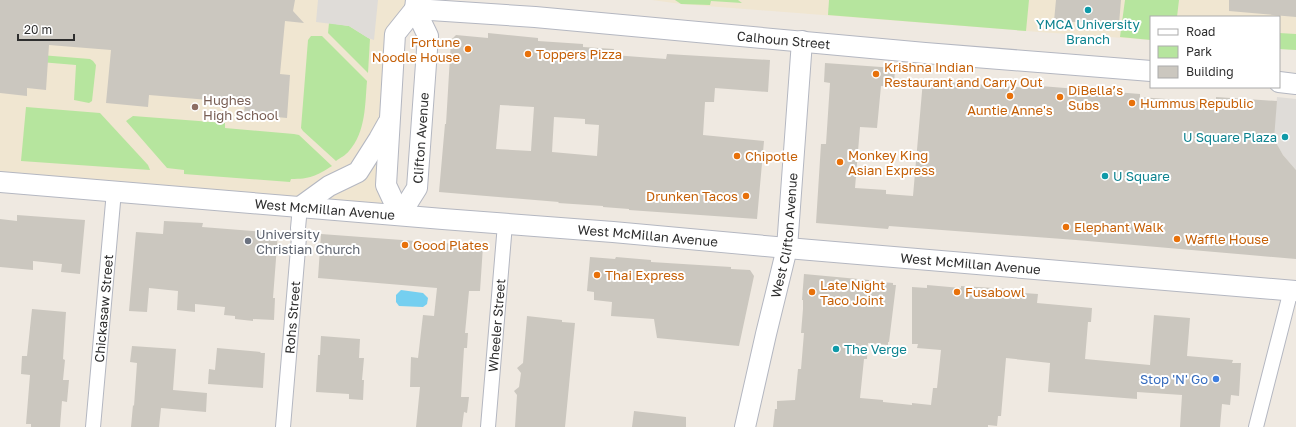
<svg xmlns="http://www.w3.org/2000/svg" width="1296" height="427" viewBox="0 0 1296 427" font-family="'Golos Text',sans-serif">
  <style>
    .education { fill: #f0e6d1 }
    .green { fill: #b6e59e }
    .plaza { fill: #dfdcd8 }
    .water { fill: #75cff0 }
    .building { fill: #cbc7bf; fill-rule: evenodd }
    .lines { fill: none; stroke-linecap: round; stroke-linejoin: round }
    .minor-casing { stroke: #b4b7c1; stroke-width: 16 }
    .secondary-casing { stroke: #b4b7c1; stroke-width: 22 }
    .minor { stroke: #fff; stroke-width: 14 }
    .secondary { stroke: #fff; stroke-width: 20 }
    .culture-dot { fill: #0f9aa8; stroke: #fff; stroke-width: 1.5 }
    .food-dot { fill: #e8710a; stroke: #fff; stroke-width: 1.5 }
    .education-dot { fill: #8d6e63; stroke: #fff; stroke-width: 1.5 }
    .worship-dot { fill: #6b7280; stroke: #fff; stroke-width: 1.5 }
    .shop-dot { fill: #3f7fe0; stroke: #fff; stroke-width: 1.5 }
    .labels { text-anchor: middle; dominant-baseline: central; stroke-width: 4; stroke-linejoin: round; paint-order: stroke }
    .culture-label { font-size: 13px; fill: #0d838f; stroke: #fff; text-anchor: start }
    .street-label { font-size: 13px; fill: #2e2e2e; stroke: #fff }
    .food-label { font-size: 13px; fill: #c56008; stroke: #fff; text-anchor: start }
    .education-label { font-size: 13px; fill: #785e54; stroke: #fff; text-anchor: start }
    .worship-label { font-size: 13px; fill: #5b616d; stroke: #fff; text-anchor: start }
    .shop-label { font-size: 13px; fill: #366cbe; stroke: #fff; text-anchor: end }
  </style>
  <rect width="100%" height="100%" fill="#efe9e1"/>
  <g class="education">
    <path d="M0,0H416L395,34L386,185L400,215L0,182Z"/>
    <path d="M652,0H1296V50L1279,49V17H1151V40L1026,31L681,4Z"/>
  </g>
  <g class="green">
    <path d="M675,0H738L742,3L711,1L710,5L681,4Z"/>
    <path d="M829,0H1029L1026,31L828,15Z"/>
    <path d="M1125,0H1179L1177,17H1151V40L1120,37Z"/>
    <path d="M329,23L349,26L370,39L368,73L328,33Z"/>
    <path d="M1279,33L1296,34V50L1279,49Z"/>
    <path d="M311,36H322L367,81C365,104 366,132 349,151C346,155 340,158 336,161L303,131L301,128L308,40Z"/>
    <path d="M28,54L90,59L93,61L96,65L92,101L89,103L74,100L76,65L28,61Z"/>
    <path d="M26,107L100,113L148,165L150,170L21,161Z"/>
    <path d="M133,116L225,123V128L294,134L299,135L332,166C316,176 310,179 291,179L290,182L184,174V170L167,168L126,121Z"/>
  </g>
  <g class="plaza">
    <path d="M318,0H378L374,40L368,38L349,26L316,22Z"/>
    <path d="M1277,97L1296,99V170L1283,155L1276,143L1271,131L1275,120Z"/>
  </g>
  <path class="water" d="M401,290L423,293L428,298L427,304L423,307L399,306L396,302V295Z"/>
  <g class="building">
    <path d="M0,0H295L293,11L304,23L285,21L280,74L290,75L287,118L244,114L245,103L149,95L148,107L106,103L111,50L49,45L46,90L27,88V96L0,93Z"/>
    <path d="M1056,0H1121L1119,24L1054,21Z"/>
    <path d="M1229,0H1296V17L1229,11Z"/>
    <path d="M488,33L538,38V41L583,44V47L614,49L613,55L666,59L667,54L770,60L768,92L715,88L714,102H705L703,135L764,141L757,219L629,210V209L603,207V206L558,203L559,202L439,192L445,124H446L451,40L456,35L488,38ZM500,105L534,107L531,151L496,149ZM554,117L585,119V124L599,125L597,156L552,152Z"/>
    <path d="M825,63L895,68L894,87L881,86L877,128L860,127L855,188L886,190V194L913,196L923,80L1028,88V85L1140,94V97L1206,102V99L1216,100V97L1277,101L1274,139L1283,155L1296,170V259L1076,240L889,226L888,229L816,223L821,144H826L830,83L824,82Z"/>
    <path d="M17,215L85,220L80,274L61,272L62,264L33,261V270L0,267V219L17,221Z"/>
    <path d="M164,221L203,223L202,227L278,233L273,298H275L274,320L253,319V321L235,319V316L224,315L225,307L195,304V312L177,310L178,291L149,288L147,312L129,311L136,232L163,234Z"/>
    <path d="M321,234L483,246L480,291H469L465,333H468L467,348H464L461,397H469L467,413L464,412L462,427H416L420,387H410L411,357L418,358L423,315L434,316L437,288L318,278Z"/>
    <path d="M590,257L615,259L616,257L651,260V262L731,267V269L750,270L754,276L739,346L657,338L654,319L611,316L612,302L594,300V292L587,291Z"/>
    <path d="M804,274L869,280V281L893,283V285H896L889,342H888V345L868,343L867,359H864L860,398L883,400V402L912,405V403L931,405L933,388H937L941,350L917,348L918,344H912V287L927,288V285L961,288V286L1010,289V292L1038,294L1037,303L1092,308L1091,322H1088L1085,359L1150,365L1154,315L1190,318L1187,356L1233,360L1232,363H1241L1239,396L1231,395L1230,405L1222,404L1220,427H1180L1182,395L1137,392V399L1048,392L1050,363L1006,358L1001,416H998L997,426L988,425V427H773L775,409H777V401L795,400L798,369H801L804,333H801L803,309V300H802Z"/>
    <path d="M32,309L66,312L63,359L65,360L63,380H69L67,402L62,401L60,427H31V424H26L30,375L21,374L22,356H27Z"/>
    <path d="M527,316L562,320V322L575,323L565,427H515L517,395L514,391L519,387L521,373L517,368L523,363Z"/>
    <path d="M321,336L360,339L359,358H364L362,380H364L363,400L349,399V394L316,392L318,355H320Z"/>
    <path d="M132,346L176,349L173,390L207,393L206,412L161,408L159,427H131L133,405L134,406L137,363L130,362Z"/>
    <path d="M217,348L261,352L260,353H265L263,388L208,384L209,369L215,370Z"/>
    <path d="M634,411L686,417V427H632Z"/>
  </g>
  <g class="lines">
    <g class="minor-casing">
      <g id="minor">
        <path id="s1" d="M93,427L114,191"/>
        <path id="s2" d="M283,427L299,237L298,228L300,207"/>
        <path id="s3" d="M488,427L505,224"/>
        <path d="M1256,427L1291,290"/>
      </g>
    </g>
    <g class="secondary-casing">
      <g id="secondary">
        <path id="s4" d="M415,9L535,17L925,53L1151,71"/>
        <path d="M1279,82L1296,84"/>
        <path id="s5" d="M0,182L443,219L613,232L787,248L1296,291"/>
        <path d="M300,207L329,186L358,172L379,139L388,123"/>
        <path id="s6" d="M400,215L417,188L428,36L415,9L416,0"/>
        <path d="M400,215L386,185L395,34L415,9"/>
        <path id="s7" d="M745,427L766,334L787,248L802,41"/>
      </g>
    </g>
    <use href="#minor" class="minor"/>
    <use href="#secondary" class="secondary"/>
  </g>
  <g class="culture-dot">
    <circle cx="1088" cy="10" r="4"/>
    <circle cx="1285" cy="137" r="4"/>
    <circle cx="1105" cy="176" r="4"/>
    <circle cx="836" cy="349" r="4"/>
  </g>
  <g class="food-dot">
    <circle cx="468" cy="49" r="4"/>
    <circle cx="528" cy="54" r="4"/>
    <circle cx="876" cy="74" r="4"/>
    <circle cx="1010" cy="96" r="4"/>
    <circle cx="1060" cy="97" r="4"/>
    <circle cx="1132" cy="103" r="4"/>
    <circle cx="737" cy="156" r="4"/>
    <circle cx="840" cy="162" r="4"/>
    <circle cx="746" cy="196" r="4"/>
    <circle cx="1066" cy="227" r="4"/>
    <circle cx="1177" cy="239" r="4"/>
    <circle cx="405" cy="245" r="4"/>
    <circle cx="597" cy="275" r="4"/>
    <circle cx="812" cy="292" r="4"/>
    <circle cx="957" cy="292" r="4"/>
  </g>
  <circle class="education-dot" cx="195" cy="107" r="4"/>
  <circle class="worship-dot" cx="248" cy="241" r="4"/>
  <circle class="shop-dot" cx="1216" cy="379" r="4"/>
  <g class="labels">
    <g class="culture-label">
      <text x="1088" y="24" text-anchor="middle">YMCA University<tspan x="1088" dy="15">Branch</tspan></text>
      <text x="1277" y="137" text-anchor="end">U Square Plaza</text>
      <text x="1113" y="176">U Square</text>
      <text x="844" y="349">The Verge</text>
    </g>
    <g class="street-label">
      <text stroke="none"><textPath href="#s4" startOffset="370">Calhoun Street</textPath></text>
      <text stroke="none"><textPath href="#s6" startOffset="82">Clifton Avenue</textPath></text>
      <text stroke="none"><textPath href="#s5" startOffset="326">West McMillan Avenue</textPath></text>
      <text stroke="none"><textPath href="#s5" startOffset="650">West McMillan Avenue</textPath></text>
      <text stroke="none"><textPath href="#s7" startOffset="196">West Clifton Avenue</textPath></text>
      <text stroke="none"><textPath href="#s5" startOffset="974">West McMillan Avenue</textPath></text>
      <text stroke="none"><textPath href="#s1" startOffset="119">Chickasaw Street</textPath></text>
      <text stroke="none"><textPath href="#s2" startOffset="110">Rohs Street</textPath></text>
      <text stroke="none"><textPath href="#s3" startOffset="102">Wheeler Street</textPath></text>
    </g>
    <g class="food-label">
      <text x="460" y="42" text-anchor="end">Fortune<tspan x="460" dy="15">Noodle House</tspan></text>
      <text x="536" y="54">Toppers Pizza</text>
      <text x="884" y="67">Krishna Indian<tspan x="884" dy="15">Restaurant and Carry Out</tspan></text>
      <text x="1068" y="90">DiBella’s<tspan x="1068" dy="15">Subs</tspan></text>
      <text x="1140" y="103">Hummus Republic</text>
      <text x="1010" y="110" text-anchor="middle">Auntie Anne's</text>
      <text x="848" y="155">Monkey King<tspan x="848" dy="15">Asian Express</tspan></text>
      <text x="745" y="156">Chipotle</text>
      <text x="738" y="196" text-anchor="end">Drunken Tacos</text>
      <text x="1074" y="227">Elephant Walk</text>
      <text x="1185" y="239">Waffle House</text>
      <text x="413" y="245">Good Plates</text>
      <text x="605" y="275">Thai Express</text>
      <text x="820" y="285">Late Night<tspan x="820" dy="15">Taco Joint</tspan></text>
      <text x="965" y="292">Fusabowl</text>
    </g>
    <g class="education-label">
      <text x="203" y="100">Hughes<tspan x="203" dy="15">High School</tspan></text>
    </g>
    <g class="worship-label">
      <text x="256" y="234">University<tspan x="256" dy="15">Christian Church</tspan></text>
    </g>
    <g class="shop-label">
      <text x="1208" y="379">Stop 'N' Go</text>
    </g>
  </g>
  <rect x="1150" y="16" width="130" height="72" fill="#ffffff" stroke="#ababab"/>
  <rect x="1158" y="29" width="20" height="6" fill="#ffffff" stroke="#ababab"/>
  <text x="1186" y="36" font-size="12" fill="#2e2e2e">Road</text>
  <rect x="1158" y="46" width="20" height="12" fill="#b6e59e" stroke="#ababab"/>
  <text x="1186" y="56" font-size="12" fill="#2e2e2e">Park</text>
  <rect x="1158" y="66" width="20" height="12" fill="#cbc7bf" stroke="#ababab"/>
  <text x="1186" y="76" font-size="12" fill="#2e2e2e">Building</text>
  <path d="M18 34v6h56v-6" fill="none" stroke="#2e2e2e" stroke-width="2"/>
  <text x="24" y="34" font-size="12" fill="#2e2e2e" stroke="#ffffff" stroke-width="3" paint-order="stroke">20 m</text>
</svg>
